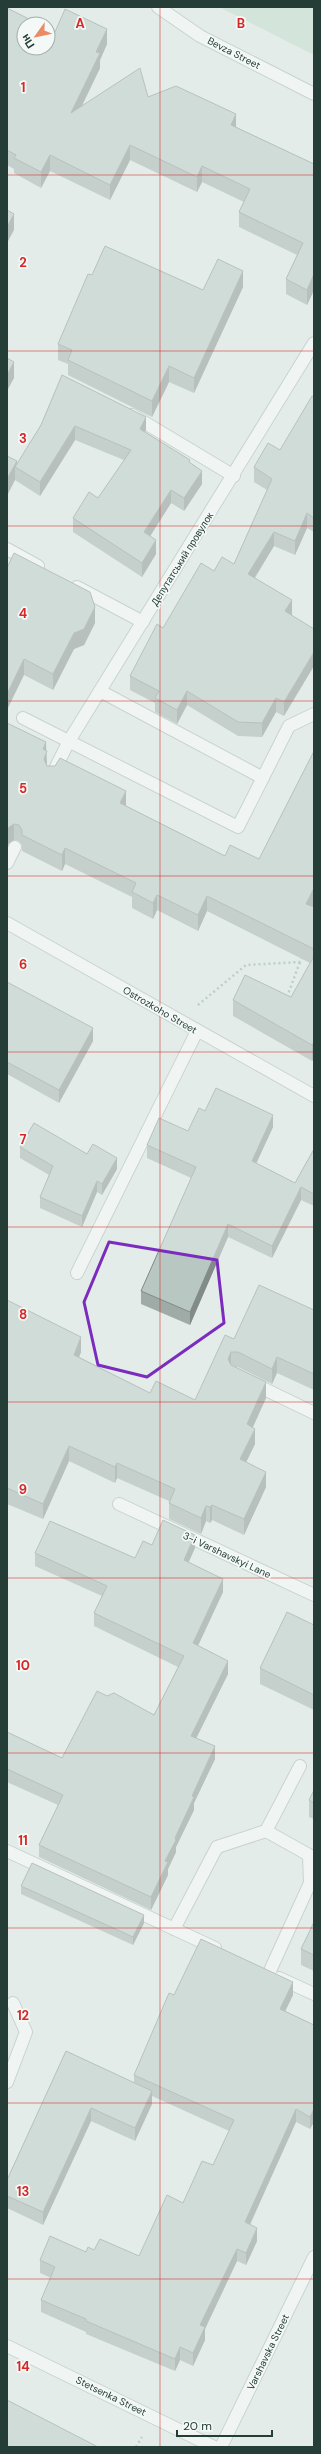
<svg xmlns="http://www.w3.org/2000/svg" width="321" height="2454" viewBox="0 0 321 2454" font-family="'DM Sans',sans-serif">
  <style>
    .green { fill: #bedcc7 }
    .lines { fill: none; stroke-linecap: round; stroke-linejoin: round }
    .service-casing { stroke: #a6b4b0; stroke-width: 14 }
    .minor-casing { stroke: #a6b4b0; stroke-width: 14 }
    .path { stroke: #86aea3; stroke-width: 2.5; stroke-dasharray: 2 3; stroke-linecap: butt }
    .service { stroke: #fff; stroke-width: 12 }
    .minor { stroke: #fff; stroke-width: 12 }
    .wall { fill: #9faba7 }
    .shaded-wall { fill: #828b88 }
    .building { fill: #b9c7c2; stroke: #828b88 }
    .marked { fill: none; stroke: #7b2cbf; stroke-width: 3; stroke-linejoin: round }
    .grid { fill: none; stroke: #d62828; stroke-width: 1; stroke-opacity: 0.55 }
    .labels { text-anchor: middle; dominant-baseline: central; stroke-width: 3.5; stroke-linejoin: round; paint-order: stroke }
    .street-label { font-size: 10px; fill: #243d37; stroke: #f4f9f7 }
    .grid-label { font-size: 13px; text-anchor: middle; font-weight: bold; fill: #d62828; stroke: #f4f9f7; stroke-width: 3.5; stroke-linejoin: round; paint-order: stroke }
  </style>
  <rect width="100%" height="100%" fill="#e3ece9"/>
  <path class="green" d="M219,7H314V55Z"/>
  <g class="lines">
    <g class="service-casing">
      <g id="service">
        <path d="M132,415L234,476"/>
        <path d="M7,549L38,566"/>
        <path d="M77,587L143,622"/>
        <path d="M100,691L263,778"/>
        <path d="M23,718L238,827L289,726L314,714"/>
        <path d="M77,1273L197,1031"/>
        <path d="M252,1383L314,1413"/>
        <path d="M7,1851L215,1948"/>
        <path d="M174,1929L217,1847L266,1831"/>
        <path d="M269,1973L310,1883L309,1855L266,1831L300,1766"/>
        <path d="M279,1978L314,1994"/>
        <path d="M7,2082L26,2032L13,2003"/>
      </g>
    </g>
    <g class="minor-casing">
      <g id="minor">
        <path d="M158,7L200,36L314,94"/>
        <path d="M53,773L69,741L314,343"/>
        <path d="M7,863L15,847"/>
        <path d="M7,923L314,1096"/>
        <path d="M119,1504L314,1595"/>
        <path d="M7,2346L214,2447"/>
        <path d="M221,2447L314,2257"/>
      </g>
    </g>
    <g class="path">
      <path d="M287,997L300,962"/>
      <path d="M198,1005L246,965L300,962L303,956"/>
      <path d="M136,2447L142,2437"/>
    </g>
    <use href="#service" class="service"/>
    <use href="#minor" class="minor"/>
  </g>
  <g class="wall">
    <path d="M7,8L55,32L107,44L100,60V68L82,106L148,97L236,127L314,164V290L307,305L286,294V279L297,255L239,227V212L244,202L202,182L197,192L130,160L110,200L50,171L41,188L14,173V169L7,165Z"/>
    <path d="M92,275L203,290L243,287L194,393L169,382L152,417L68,375V364L58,360V344Z"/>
    <path d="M62,375L146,430L145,432L190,463L202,484L184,511L171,503L150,536L156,554L142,577L73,532V518L98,498L124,460L75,440L40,496L15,480L7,456L17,464L41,425Z"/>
    <path d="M314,397V532L307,528L295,555L274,546L255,578L292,614L284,716L276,712L262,737L238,736L187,705L177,724L155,712V703L130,690V676L163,628L214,571L234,564L267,490L254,482V467L280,450Z"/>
    <path d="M7,568L95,623L84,645L74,649L53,690L24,675Z"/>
    <path d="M7,723L46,751L47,766L225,856L259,859L314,751V904L313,907H314V1058L312,1061L233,1016V1000L291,997L310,963L207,911L198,931L157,910L153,919L132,908V897L65,864L62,871L22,851V845L19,841L14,840L8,844L7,843Z"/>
    <path d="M7,982L93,1041L59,1103L7,1074Z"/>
    <path d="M205,1111L273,1127L256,1163L295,1183L314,1149V1206L301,1200L272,1258L228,1237L190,1325L141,1304V1291L191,1178L147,1158V1145L188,1131Z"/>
    <path d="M20,1147L87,1154L117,1169L102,1195L97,1192L82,1227L40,1208V1197L49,1175L20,1158Z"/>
    <path d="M7,1300L81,1352L79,1357L150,1393L195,1400L234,1339L314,1310V1390L277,1373L272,1384L238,1367H236L266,1398L253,1427L255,1444L246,1462L266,1487L244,1535L212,1520L210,1523L206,1521L201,1534L169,1519V1501L117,1478L115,1483L69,1461L43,1519L7,1504Z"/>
    <path d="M152,1545L195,1548L188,1562L223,1592L198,1646L228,1674L196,1738L215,1759L194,1803V1810L176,1847V1852L168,1869V1875L151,1910L39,1857V1845L58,1805L7,1782V1732L62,1758L107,1696L154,1715L178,1667L94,1626V1613L102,1596L35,1566V1553L135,1558Z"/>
    <path d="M314,1625V1710L260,1684V1668Z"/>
    <path d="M314,1790V1819L309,1817V1800Z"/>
    <path d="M21,1886L144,1923L133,1945L21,1894Z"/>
    <path d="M314,1922V1971L301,1965V1949Z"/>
    <path d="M174,1995H293L285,2011L314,2025V2122L310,2129L296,2122L250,2225L257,2241L246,2265L237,2261L205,2329V2340L193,2366L180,2360L175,2371L86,2334V2332L41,2312V2300L51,2278L40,2273V2260L94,2250L139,2256L213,2165L229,2131L152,2096V2104L135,2141L91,2121L43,2225L7,2208V2180L66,2051L134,2083V2075Z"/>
  </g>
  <g class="shaded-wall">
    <path d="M107,29V44L100,60V68L71,128V113L96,52Z"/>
    <path d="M236,114V129L231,125Z"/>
    <path d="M130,145V160L110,200V185Z"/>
    <path d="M50,155V171L41,188V172Z"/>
    <path d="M202,166V182L197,192V177Z"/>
    <path d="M14,214V230L7,243V227Z"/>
    <path d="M243,271V287L194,393V378Z"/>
    <path d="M314,274V290L307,305V290Z"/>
    <path d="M14,362V378L7,391V375Z"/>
    <path d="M169,366V382L152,417V401Z"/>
    <path d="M146,417V430L140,442V429Z"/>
    <path d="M75,426V440L40,496V482Z"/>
    <path d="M17,461V468L15,467V480L7,496V479Z"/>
    <path d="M202,471V484L184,511V498Z"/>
    <path d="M171,490V503L144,546V532Z"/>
    <path d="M307,513V528L295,555V541Z"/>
    <path d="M274,532V546L248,588V574Z"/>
    <path d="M156,540V554L142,577V563Z"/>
    <path d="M292,600V614L285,625V611Z"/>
    <path d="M95,607V623L84,645L74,649L53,690V674L74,633Z"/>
    <path d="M314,652V666L284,716V702Z"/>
    <path d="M24,659V675L7,710V694Z"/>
    <path d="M187,691V705L177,724V710Z"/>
    <path d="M276,698V712L262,737V723Z"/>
    <path d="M46,742L47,767L44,775L43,749Z"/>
    <path d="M126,791V807L120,803Z"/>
    <path d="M14,824V840L8,844V828Z"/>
    <path d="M65,848V864L62,871V855Z"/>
    <path d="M314,888V904L306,920V904Z"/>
    <path d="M157,895V910L153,919V903Z"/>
    <path d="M207,896V911L198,931V915Z"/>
    <path d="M93,1028V1041L59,1103V1090Z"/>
    <path d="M314,1042V1058L312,1061V1045Z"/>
    <path d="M273,1115V1127L252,1173V1161Z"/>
    <path d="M117,1158V1169L102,1195V1184Z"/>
    <path d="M97,1181V1192L82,1227V1216Z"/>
    <path d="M301,1187V1200L272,1258V1246Z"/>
    <path d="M228,1224V1237L190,1325V1312Z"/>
    <path d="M81,1337V1352L74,1370V1355Z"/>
    <path d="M231,1352V1368L228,1359Z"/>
    <path d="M277,1357V1373L272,1384V1369Z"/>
    <path d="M266,1382V1398L247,1440V1424Z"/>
    <path d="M255,1429V1444L240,1475V1459Z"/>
    <path d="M69,1446V1461L43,1519V1504Z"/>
    <path d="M117,1463V1478L115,1483V1467Z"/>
    <path d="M266,1472V1487L244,1535V1519Z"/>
    <path d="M212,1505V1520L210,1523V1507Z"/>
    <path d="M206,1506V1521L201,1534V1518Z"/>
    <path d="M195,1535V1548L184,1573V1560Z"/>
    <path d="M223,1579V1592L193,1656V1643Z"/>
    <path d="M228,1661V1674L191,1749V1736Z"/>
    <path d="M215,1746V1759L194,1803V1810L176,1847V1852L168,1869V1875L151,1910V1897L192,1796Z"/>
    <path d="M144,1915V1923L133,1945V1937Z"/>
    <path d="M293,1982V1995L280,2022V2009Z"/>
    <path d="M152,2091V2104L135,2141V2128Z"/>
    <path d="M91,2108V2121L43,2225V2212Z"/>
    <path d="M296,2109V2122L245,2235V2222Z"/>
    <path d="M314,2109V2122L310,2129V2117Z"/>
    <path d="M257,2228V2241L246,2265V2253Z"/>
    <path d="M237,2249V2261L205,2329V2340L193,2366V2353L200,2325Z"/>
    <path d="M180,2347V2360L175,2371V2359Z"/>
  </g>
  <g class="building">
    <path d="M7,8L39,24H24V48H48V28L55,32L65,9L107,29L96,52L100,53L71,113L140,68L148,97L176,86L236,114L231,125L314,164V274L307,290L286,279L303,243L239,212L250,189L202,166L197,177L130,145L110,185L50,155L41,172L14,158L16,155L7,150Z"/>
    <path d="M7,210L14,214L7,227Z"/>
    <path d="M105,246L203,290L218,259L243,271L194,378L169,366L152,401L68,360L72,350L58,344L88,274L92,275Z"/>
    <path d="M7,358L14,362L7,375Z"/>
    <path d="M62,375L146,417L140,429L190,460L189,462L202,471L184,498L171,490L144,532L156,540L142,563L73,518L89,492L98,498L131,450L75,426L40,482L15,467L41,425Z"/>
    <path d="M312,396L314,397V518L307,513L295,541L274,532L248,574L292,600L285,611L314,629V652L284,702L276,698L262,723L238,722L187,691L177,710L155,698L159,691L130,676L157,624L163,628L201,563L214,571L222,557L234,564L272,479L254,467L268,443L280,450Z"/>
    <path d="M7,456L17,461L7,479Z"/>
    <path d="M14,553L90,592L95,607L84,629L74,633L53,674L24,659L7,694V568Z"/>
    <path d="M7,723L46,742L43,749L47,751L44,759L47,766H55L60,758L126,791L120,803L225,856L230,845L259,859L314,751V888L306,904L314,907V949L207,896L198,915L157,895L153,903L132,892L136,883L65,848L62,855L22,835V830L19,825L14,824L8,828L7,827Z"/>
    <path d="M314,956V1043V1042L312,1045L233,1000L245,975L291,997Z"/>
    <path d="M7,982L93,1028L59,1090L7,1062Z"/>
    <path d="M216,1088L273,1115L252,1161L295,1183L314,1149V1194L301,1187L272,1246L228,1224L190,1312L141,1291L196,1167L147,1145L159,1118L188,1131L199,1108L205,1111Z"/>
    <path d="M34,1123L87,1154L93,1144L117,1158L102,1184L97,1181L82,1216L40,1197L53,1166L20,1147Z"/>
    <path d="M259,1285L314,1310V1374L277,1357L272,1369L238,1352H231L228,1359L231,1365L266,1382L247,1424L255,1429L240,1459L266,1472L244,1519L212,1505L210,1507L206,1506L201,1518L169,1503L175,1489L117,1463L115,1467L69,1446L43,1504L7,1488V1300L81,1337L74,1355L150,1393L156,1381L195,1400L225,1335L234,1339Z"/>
    <path d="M163,1520L195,1535L184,1560L223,1579L193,1643L228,1661L191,1736L215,1746L192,1796L194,1797L175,1838L176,1840L165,1861L168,1862L151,1897L39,1845L63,1795L7,1769V1732L62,1758L97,1691L107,1696L114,1693L154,1715L184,1656L94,1613L107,1586L35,1553L50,1521L135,1558L143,1541L152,1545Z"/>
    <path d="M287,1612L314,1625V1695L260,1668Z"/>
    <path d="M314,1790V1803L309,1800Z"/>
    <path d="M32,1863L144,1915L133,1937L21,1886Z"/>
    <path d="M314,1922V1955L301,1949Z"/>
    <path d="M201,1939L293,1982L280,2009L314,2025V2109L310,2117L296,2109L245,2222L257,2228L246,2253L237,2249L200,2325L205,2327L193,2353L180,2347L175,2359L86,2321V2319L41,2300L55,2267L40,2260L50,2236L86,2252L88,2247L94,2250L100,2239L139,2256L167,2195L183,2203L202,2161L213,2165L234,2120L134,2075L169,1993L174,1995Z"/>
    <path d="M66,2051L152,2091L135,2128L91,2108L43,2212L7,2196V2180Z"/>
    <path d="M7,2400L98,2447H7Z"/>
  </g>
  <path d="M0 0H321V2454H0ZM109,1242L217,1260L224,1323L147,1377L98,1365L84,1302Z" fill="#e3ece9" fill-opacity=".55" fill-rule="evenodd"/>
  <path class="marked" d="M109,1242L217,1260L224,1323L147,1377L98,1365L84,1302Z"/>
  <path class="grid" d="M160,7V2447M7,175H314M7,351H314M7,526H314M7,701H314M7,876H314M7,1052H314M7,1227H314M7,1402H314M7,1578H314M7,1753H314M7,1928H314M7,2103H314M7,2279H314"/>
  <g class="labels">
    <g class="street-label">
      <text transform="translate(234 53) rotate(27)">Bevza Street</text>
      <text transform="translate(182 559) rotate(-58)">Депутатський провулок</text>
      <text transform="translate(160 1010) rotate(30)">Ostrozkoho Street</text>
      <text transform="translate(227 1555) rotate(25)">3-i Varshavskyi Lane</text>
      <text transform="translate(268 2352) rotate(-64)">Varshavska Street</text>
      <text transform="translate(111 2396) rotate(26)">Stetsenka Street</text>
    </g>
  </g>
  <g class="grid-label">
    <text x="80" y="28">A</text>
    <text x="241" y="28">B</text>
    <text x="23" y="92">1</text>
    <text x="23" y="267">2</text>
    <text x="23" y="443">3</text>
    <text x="23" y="618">4</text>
    <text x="23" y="793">5</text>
    <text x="23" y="969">6</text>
    <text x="23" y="1144">7</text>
    <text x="23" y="1319">8</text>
    <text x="23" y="1494">9</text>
    <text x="23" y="1670">10</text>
    <text x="23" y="1845">11</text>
    <text x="23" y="2020">12</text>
    <text x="23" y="2196">13</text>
    <text x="23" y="2371">14</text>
  </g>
  <rect width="321" height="2454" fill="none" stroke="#243d37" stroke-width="16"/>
  <g transform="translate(36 36) rotate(237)"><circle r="19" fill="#f4f9f7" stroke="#a1aeaa"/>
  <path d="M0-3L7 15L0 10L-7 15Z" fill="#ea8b63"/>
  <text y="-6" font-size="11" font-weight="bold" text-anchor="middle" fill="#243d37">Пн</text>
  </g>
  <path d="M177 2430v6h95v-6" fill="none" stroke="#243d37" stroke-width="2"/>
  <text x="183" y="2430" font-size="12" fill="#243d37" stroke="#f4f9f7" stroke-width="3" paint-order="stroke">20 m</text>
</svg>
